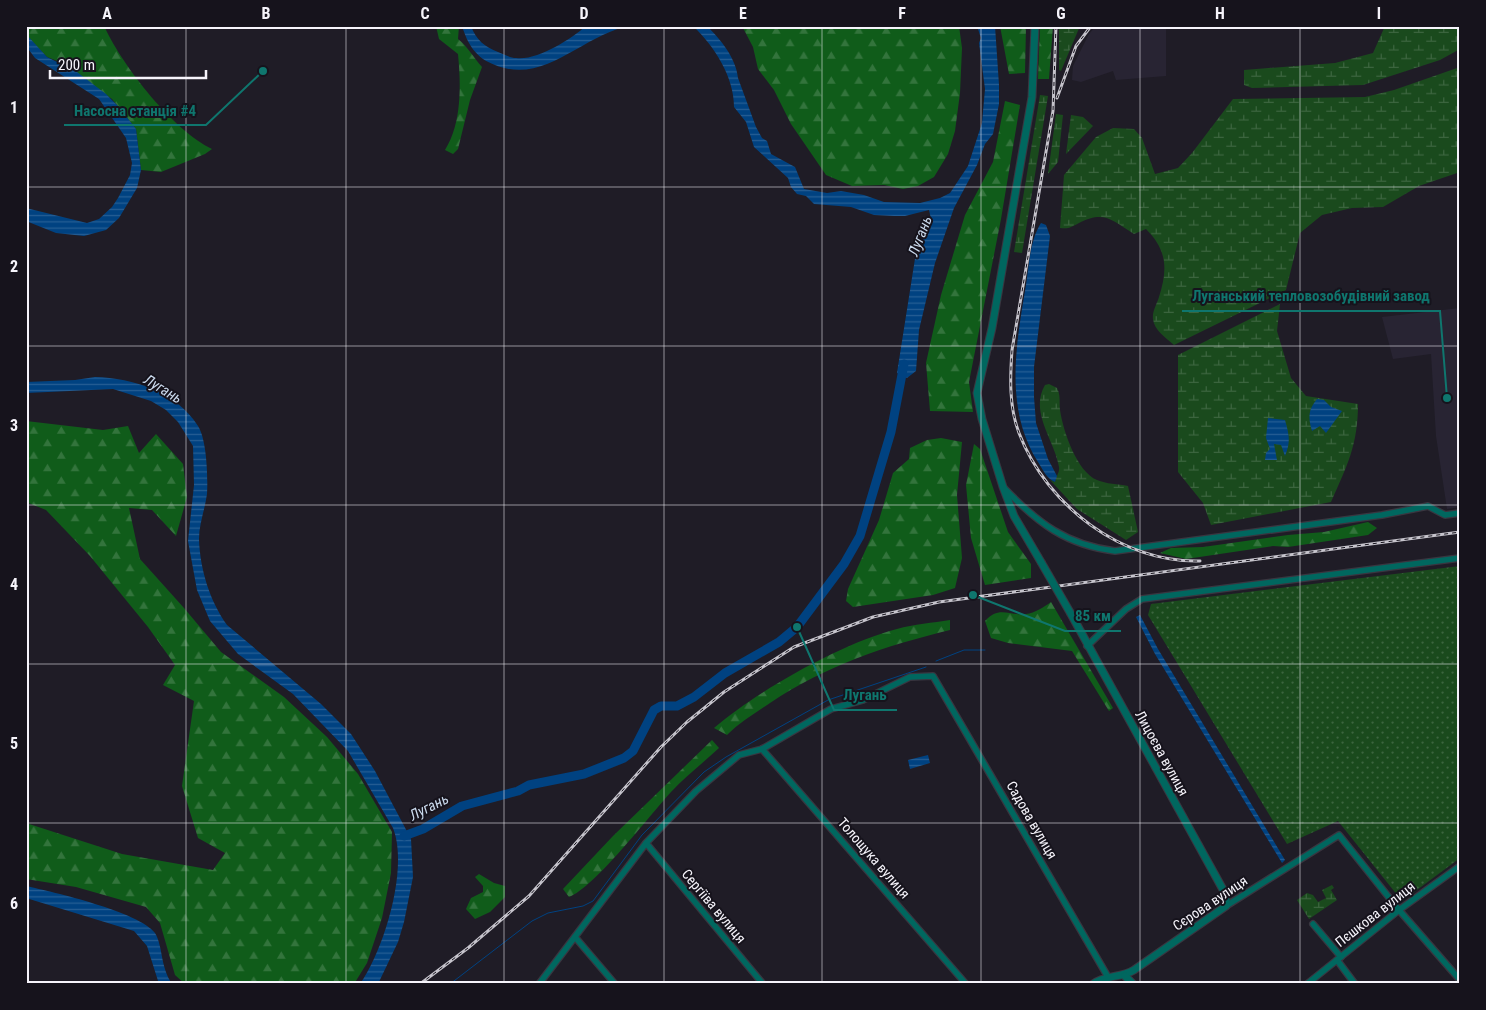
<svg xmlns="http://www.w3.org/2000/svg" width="1486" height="1010" viewBox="0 0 1486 1010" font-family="'Roboto Condensed',sans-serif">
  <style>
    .built { fill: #282433 }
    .grass { fill: url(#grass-dots) }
    .forest { fill: url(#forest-firs) }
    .wetland { fill: url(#wetland-marsh) }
    .water { fill: url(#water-rules) }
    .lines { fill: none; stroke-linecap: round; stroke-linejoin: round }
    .stream { stroke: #004281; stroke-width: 1 }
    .river { stroke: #004281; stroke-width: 9 }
    .minor-casing { stroke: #393640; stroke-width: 8 }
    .tertiary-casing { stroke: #393640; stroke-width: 9 }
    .minor { stroke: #00675f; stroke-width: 5.5 }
    .tertiary { stroke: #00675f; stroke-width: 7 }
    .rail-casing { stroke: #c6c4cc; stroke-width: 3 }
    .rail { stroke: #16131c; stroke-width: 1; stroke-dasharray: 4; stroke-linecap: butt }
    .tertiary-bridge-casing { stroke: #393640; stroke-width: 9; stroke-linecap: butt }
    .tertiary-bridge { stroke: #00675f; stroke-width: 7 }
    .grid { fill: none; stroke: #f6f4fb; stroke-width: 1; stroke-opacity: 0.55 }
    .labels { text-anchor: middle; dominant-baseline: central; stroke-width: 4; stroke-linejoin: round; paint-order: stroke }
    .street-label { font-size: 14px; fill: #f6f4fb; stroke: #16131c }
    .water-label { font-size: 15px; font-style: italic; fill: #cbdaed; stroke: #16131c }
    .leader { fill: none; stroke: #0f766e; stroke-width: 2 }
    .callout-dot { fill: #0f766e; stroke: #16131c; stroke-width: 2 }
    .callout-label { font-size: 15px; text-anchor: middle; font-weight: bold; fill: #0f766e; stroke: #16131c; stroke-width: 4; stroke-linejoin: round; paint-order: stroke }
    .neatline { fill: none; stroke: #f6f4fb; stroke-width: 2 }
    .grid-label { font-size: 16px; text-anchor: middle; font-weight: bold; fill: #f6f4fb }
  </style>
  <defs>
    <pattern id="grass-dots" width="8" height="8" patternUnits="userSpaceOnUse" patternTransform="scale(1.25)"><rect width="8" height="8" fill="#1a4a1d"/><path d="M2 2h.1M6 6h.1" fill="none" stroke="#3c653f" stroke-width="1.8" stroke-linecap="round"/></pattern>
    <pattern id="forest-firs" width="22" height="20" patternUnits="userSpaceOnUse" patternTransform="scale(1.25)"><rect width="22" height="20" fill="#105c1a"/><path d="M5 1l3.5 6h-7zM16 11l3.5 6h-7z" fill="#33743c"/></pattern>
    <pattern id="wetland-marsh" width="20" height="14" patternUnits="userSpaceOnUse" patternTransform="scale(1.25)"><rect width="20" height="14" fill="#1a4a1d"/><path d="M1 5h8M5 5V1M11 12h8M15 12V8" fill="none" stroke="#3c653f"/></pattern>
    <pattern id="water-rules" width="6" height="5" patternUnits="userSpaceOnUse" patternTransform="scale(1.25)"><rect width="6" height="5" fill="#004281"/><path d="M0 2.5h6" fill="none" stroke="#265e94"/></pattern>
  </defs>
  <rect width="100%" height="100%" fill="#1f1c26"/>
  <g class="built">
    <path d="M1096,26H1166V76L1116,80L1113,71L1081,82L1072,80L1073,66L1089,34Z"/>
    <path d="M1460,308V507L1447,509L1436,436L1431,354L1393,359L1382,317Z"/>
  </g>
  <path class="grass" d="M1460,566V858L1402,901L1338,821L1287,844L1148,615L1151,604Z"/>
  <g class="forest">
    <path d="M26,26L105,28C124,68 173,130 212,149L205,154L161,172L141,170L136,129L112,99L60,62L47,57L26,35Z"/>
    <path d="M436,26H459L458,39C468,47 473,57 482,67L470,100L458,149L453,154L445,150C462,123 461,85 458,54L439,39Z"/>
    <path d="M742,26H959L962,48L960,93L955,131L948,154L934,177L918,186L903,189L884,185L852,186L826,175L791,124L774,90L758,69L753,47Z"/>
    <path d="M1000,26H1026L1025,73L1009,74Z"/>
    <path d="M1040,26H1053L1049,79H1038Z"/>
    <path d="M1005,101L1020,105L1001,219L969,382L973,412L930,411L926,363L941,295L965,215L993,162Z"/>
    <path d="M26,421L103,430L128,426L139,453L156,434L183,464L187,497L176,536L152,510L129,508L140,559L184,608L221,652L284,697L327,737L358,774L392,832L391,873L382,918L367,963L354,984H185L175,975L160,923L146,907L76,887L26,879V823L122,854L213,870L225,853L198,838L182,786L194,701L163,685L175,665L148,627L90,556L46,510L26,502Z"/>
    <path d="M941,438L962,442L957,495L962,558L955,588L933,595L853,607L846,601L848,589L879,520L893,473L909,459L910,448L927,440Z"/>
    <path d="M974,444L980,449L1008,532L1031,564V578L985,585L971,538L966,485Z"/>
    <path d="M1368,522L1377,528L1368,535L1288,547L1273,546L1186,559L1160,553L1171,548L1203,547L1288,535L1324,532Z"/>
    <path d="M1051,602L1113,708L1109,711L1072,651L1008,643L991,638L985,621C999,605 1009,616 1026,614C1035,613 1044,607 1051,602Z"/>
    <path d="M950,620V630C885,646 827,665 770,703C755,713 740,722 727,735L714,728C757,691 842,643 897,629C914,624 933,623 950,620Z"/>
    <path d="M712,740L719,748C703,763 686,776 671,792C650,815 594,888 569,897L563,889L613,836Z"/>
    <path d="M479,874L494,883L505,886V897L490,912L475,919L466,909L471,898L483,892V886L475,877Z"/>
  </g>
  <g class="wetland">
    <path d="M1059,26H1080L1061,71L1059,70Z"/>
    <path d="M1385,26H1460V49L1440,60L1363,85L1252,88L1244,85V70L1335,63L1373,53Z"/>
    <path d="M1460,67V172L1419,186L1383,207L1352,208L1322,215L1300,233L1286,290L1174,345C1166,338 1154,330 1153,319C1152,311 1157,304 1159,297C1168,269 1167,250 1146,229L1134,234C1112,220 1104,210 1079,223C1071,227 1070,229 1060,228L1064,175L1096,137L1113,128L1134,129L1142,138L1155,174L1178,168L1192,153L1233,99L1365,97L1394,90Z"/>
    <path d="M1040,95L1048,96L1022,253L1014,252Z"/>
    <path d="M1056,114L1063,115L1058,162L1048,174Z"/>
    <path d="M1071,115L1083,117L1093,126L1066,154Z"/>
    <path d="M1280,304L1277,331L1291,378L1306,396L1358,404C1358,445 1347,466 1331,502L1211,525L1203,503L1178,472V355Z"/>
    <path d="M1049,384L1057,388C1061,396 1059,402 1060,410C1063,431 1077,472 1097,480C1106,484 1118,484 1128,486L1138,532L1126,540L1077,509L1050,480L1055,482C1056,477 1060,471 1059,467C1055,441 1029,412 1045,385Z"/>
    <path d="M1332,885L1334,888L1331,890L1337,900L1309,919L1297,900L1307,893L1313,895L1318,902L1326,898L1322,890Z"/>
  </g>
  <g class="water">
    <path d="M462,26H471C476,40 485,47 498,52C504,54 510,58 516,58C537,61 571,39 586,26H631C585,32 546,86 495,65C476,58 468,45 462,26Z"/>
    <path d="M693,26H707C721,40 736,58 738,78L756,127L762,138L767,141L771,154L795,167L804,189L827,193L841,191L864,195L884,202L920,203L940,198L950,193L968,166L982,123L985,89L979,43L981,38L977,26H995L999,85V104L993,134L985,144L977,165L954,208L935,263L919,330L916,371L907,378L897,373L917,246L931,219L929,210L905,216H894L874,215L851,207L814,204L806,196L797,194L791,187L788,178L754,147L746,122L734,107C734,77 715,47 693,26Z"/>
    <path d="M26,34L47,57L77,72L106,94L119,107L136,129L141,170L137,188L119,218L106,230L84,236L56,233L26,221V208L87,223L99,219L112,207L118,198L130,175L132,163L126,138L99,99L35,58L26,46Z"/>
    <path d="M1041,223L1046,225L1050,236L1034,367V397L1036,423L1048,459L1057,476L1055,482C1047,479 1043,470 1038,462C1004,408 1016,345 1026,285C1029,265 1030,240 1041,223Z"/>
    <path d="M95,377C133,378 177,392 198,426C207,440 208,478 207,494C205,509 199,524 199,539C200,570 210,601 227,625L321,704L351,734L375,771L411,839L413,877L404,922L398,942L378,984H360C384,950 409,868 393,828L348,751L293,694L238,654L210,621L197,590L188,541L194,485L193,446L178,422L166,410L151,401L113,389L26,393V382L75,380Z"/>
    <path d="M1317,399L1324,400L1331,407L1342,411L1326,433L1320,426L1312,431C1308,417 1308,410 1317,399Z"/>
    <path d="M1268,418L1285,420C1289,434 1291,442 1285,456L1281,445L1274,444L1277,460H1265L1266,453L1270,449L1266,438Z"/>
    <path d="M1140,615L1158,649L1285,860L1282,863L1155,654L1136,617Z"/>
    <path d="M928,755L930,763L910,769L908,760Z"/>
    <path d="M26,886C53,892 140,912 155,933C163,946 160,966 172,984H159L147,946L134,931L26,898Z"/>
  </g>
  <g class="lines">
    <g class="stream">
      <path d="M936,661L964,650H985"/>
      <path d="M450,984L532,921L548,913L583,906L593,901L642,835L704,772L726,757L828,700L926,667"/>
    </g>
    <path class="river" d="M404,836L423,829L462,806L518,791L529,785L584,774L624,758L633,751L654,710L661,706H677L694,697L725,673L779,642L797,627L844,564L860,536L891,432L904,364"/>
    <g class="minor-casing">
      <g id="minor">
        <path d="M1005,489C1038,523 1066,545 1115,551L1382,515L1428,506L1445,515L1460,513"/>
        <path d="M1087,646L1126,609L1142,599L1460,558"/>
        <path d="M762,749L966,984"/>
        <path d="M646,843L763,984"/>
        <path d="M1226,906L1339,835L1399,910L1460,980"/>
        <path d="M1313,924L1341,957"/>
        <path d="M575,937L615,984"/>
        <path d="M1337,960L1355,984"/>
        <path d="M539,984L646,843L696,791L739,755L762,749L831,709L863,700L910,677L933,676L1108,977"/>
        <path d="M1307,984L1399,910L1460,866"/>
      </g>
    </g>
    <g class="tertiary-casing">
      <g id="tertiary">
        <path d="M1035,26L1032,97L992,328L977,393L982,419L1003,487L1014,516L1041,562"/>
        <path d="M1071,614L1226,895V906L1134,970C1121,978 1105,975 1093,984"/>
        <path d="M1125,976L1133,984"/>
      </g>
    </g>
    <use href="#minor" class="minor"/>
    <use href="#tertiary" class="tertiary"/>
    <g class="rail-casing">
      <g id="rail">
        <path d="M1056,26L1053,111L1012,350C1010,378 1009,407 1019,433C1047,506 1122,563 1200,561"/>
        <path d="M1057,98L1076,46L1091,26"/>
        <path d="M420,984L468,948L529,896L661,747L687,722L724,692L794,647L873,617L939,602L1460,532"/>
      </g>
    </g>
    <use href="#rail" class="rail"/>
    <g class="tertiary-bridge-casing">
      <path id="tertiary-bridge" d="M1041,562L1071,614"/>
    </g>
    <use href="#tertiary-bridge" class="tertiary-bridge"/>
  </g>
  <path class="grid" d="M186,26V984M346,26V984M504,26V984M664,26V984M822,26V984M981,26V984M1140,26V984M1300,26V984M26,187H1460M26,346H1460M26,505H1460M26,664H1460M26,823H1460"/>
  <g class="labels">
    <g class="street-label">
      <text transform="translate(1162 753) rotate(61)">Лицоєва вулиця</text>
      <text transform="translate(1032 820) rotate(60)">Садова вулиця</text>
      <text transform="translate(874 858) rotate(49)">Толощука вулиця</text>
      <text transform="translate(1210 903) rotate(-34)">Сєрова вулиця</text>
      <text transform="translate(714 906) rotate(50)">Сергіїва вулиця</text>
      <text transform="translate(1375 914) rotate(-38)">Пєшкова вулиця</text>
    </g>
    <g class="water-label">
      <text transform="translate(920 236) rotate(-69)">Лугань</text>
      <text transform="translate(163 389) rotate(31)">Лугань</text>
      <text transform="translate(429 807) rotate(-27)">Лугань</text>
    </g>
  </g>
  <path class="leader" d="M263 71L206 125H64M1447 398L1440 311H1182M973 595L1065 631H1121M797 627L834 710H897"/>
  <g class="callout-dot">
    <circle cx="263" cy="71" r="5"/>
    <circle cx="1447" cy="398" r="5"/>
    <circle cx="973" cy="595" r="5"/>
    <circle cx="797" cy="627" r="5"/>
  </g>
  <g class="callout-label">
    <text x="135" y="116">Насосна станція #4</text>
    <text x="1311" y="301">Луганський тепловозобудівний завод</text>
    <text x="1093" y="621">85 км</text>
    <text x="865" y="700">Лугань</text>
  </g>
  <rect width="1486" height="1010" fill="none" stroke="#16131c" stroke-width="55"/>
  <path d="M50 70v8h156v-8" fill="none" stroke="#f6f4fb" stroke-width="2.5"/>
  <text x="58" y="70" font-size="15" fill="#f6f4fb" stroke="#16131c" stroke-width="4" paint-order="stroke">200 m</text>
  <rect x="28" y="28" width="1430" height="954" class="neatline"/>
  <g class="grid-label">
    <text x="107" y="19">A</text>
    <text x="266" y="19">B</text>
    <text x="425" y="19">C</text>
    <text x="584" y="19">D</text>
    <text x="743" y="19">E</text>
    <text x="902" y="19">F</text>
    <text x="1061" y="19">G</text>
    <text x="1220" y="19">H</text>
    <text x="1379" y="19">I</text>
    <text x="14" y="113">1</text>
    <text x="14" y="272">2</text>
    <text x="14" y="431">3</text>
    <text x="14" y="590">4</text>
    <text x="14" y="749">5</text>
    <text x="14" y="909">6</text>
  </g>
</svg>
